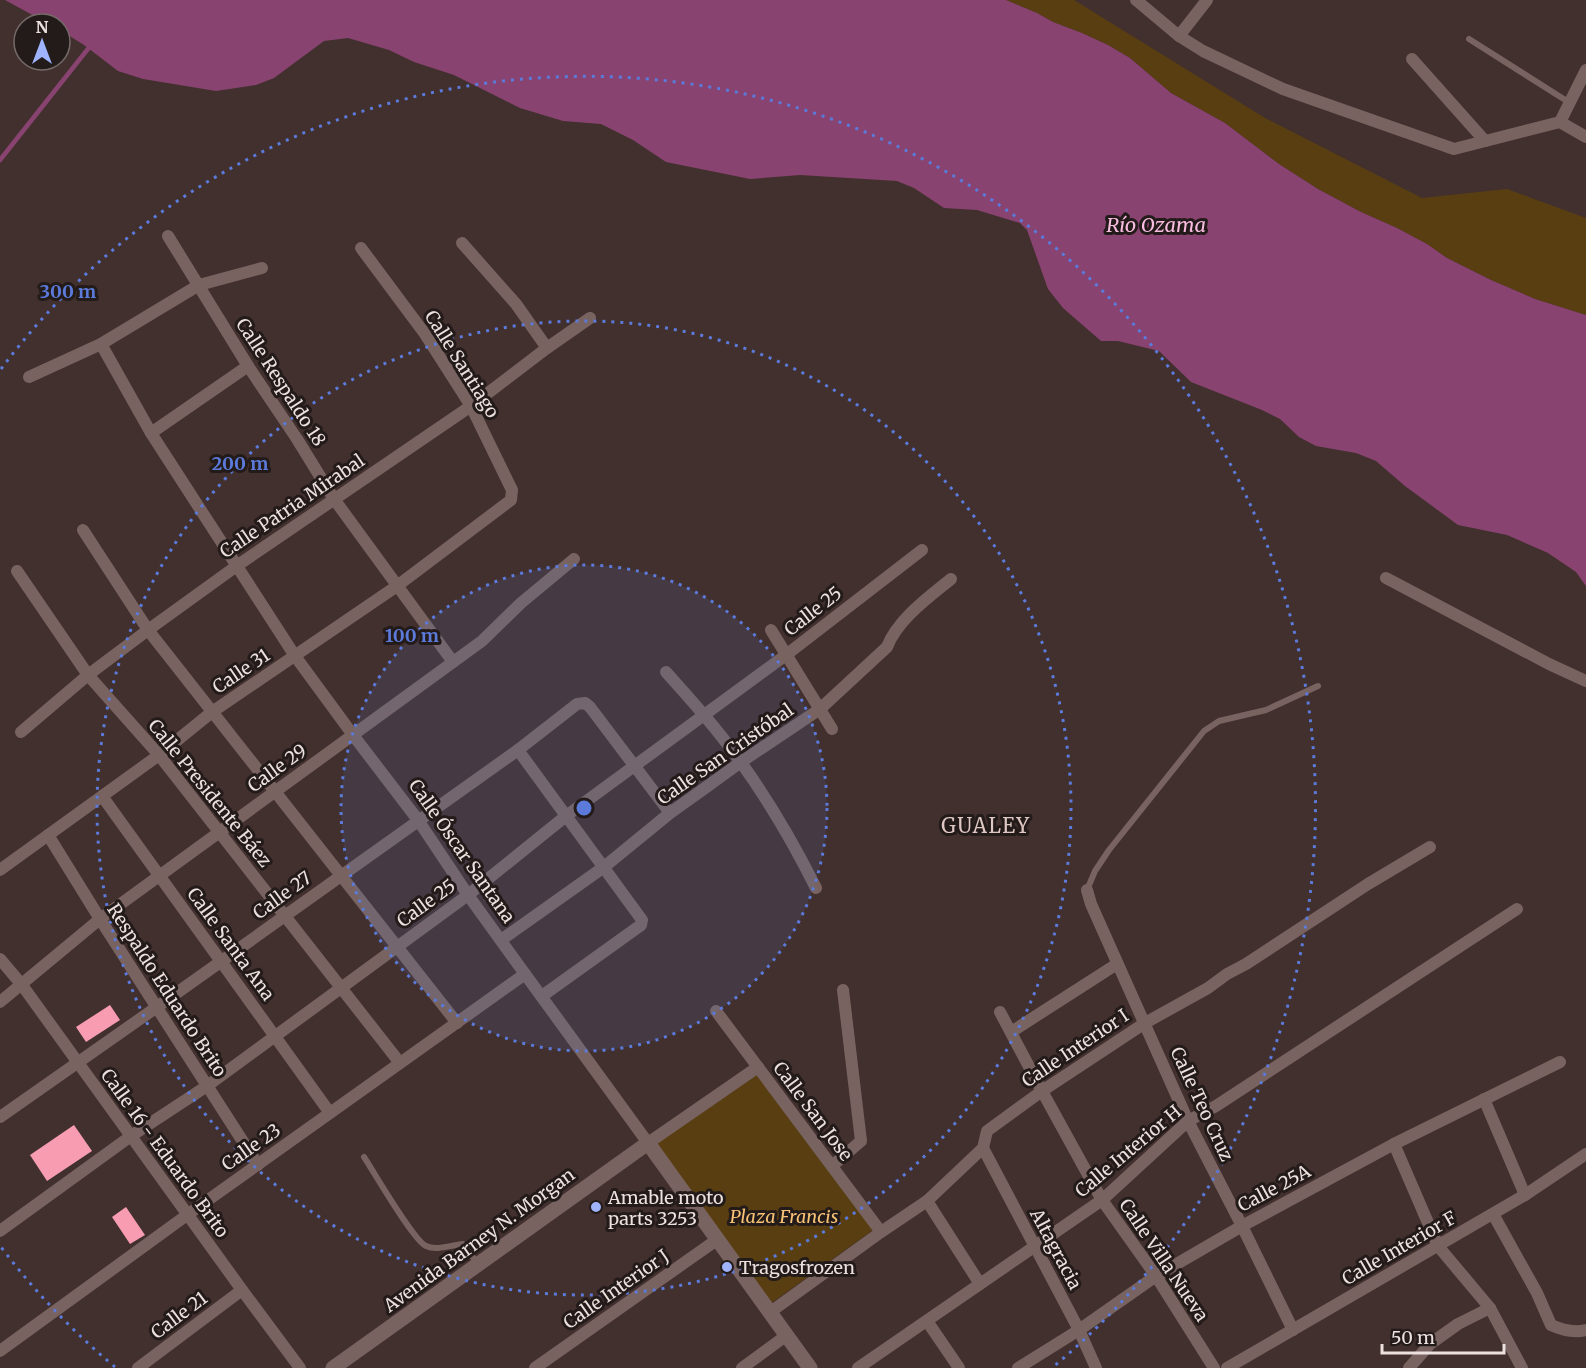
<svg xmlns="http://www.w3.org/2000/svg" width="1586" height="1368" viewBox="0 0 1586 1368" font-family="Merriweather,serif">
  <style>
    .green { fill: #593e12 }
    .water { fill: #884370 }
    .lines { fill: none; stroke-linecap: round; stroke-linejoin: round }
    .stream { stroke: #884370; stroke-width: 4.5 }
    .building { fill: #f89db1 }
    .service { stroke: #786360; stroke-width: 6 }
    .minor { stroke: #786360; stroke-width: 12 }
    .tertiary { stroke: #786360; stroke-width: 15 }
    .ring { fill: none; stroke: #5b7ada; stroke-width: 3; stroke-dasharray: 3 6 }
    .poi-dot { fill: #9fb3fd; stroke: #231b19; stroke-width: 2 }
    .labels { text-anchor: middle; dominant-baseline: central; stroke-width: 6; stroke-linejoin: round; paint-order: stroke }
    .street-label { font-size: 18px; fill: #ede1df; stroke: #231b19 }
    .poi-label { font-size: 18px; fill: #ede1df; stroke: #231b19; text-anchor: start }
    .park-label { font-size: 18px; font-style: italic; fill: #f8c376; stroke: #231b19 }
    .water-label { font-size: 20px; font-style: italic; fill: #fabde2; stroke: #231b19 }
    .neighbourhood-label { font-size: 20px; letter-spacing: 1.5px; fill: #dfc7c3; stroke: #231b19 }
    .centre { fill: #5b7ada; stroke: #231b19; stroke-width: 3 }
    .ring-label { font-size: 18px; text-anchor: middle; font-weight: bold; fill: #5b7ada; stroke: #231b19; stroke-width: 6; stroke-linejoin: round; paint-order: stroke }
  </style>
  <rect width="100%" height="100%" fill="#42302e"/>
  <g class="green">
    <path d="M1006,0H1074L1265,118L1422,198L1507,189L1586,218V315L1535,299L1491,280L1447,258L1427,244L1397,228L1361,212L1318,189L1279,164L1225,123L1171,93L1130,58L1108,45L1082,33L1053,22L1037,13Z"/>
    <path d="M757,1075L873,1230L770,1304L656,1144Z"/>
  </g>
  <path class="water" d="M5,0H1006L1037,13L1053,22L1082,33L1108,45L1130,58L1171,93L1225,123L1279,164L1318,189L1361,212L1397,228L1427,244L1447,258L1491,280L1535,299L1586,315V586L1576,572L1548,553L1507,535L1458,525L1405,486L1376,461L1356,453L1316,446L1299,437L1280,419L1262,410L1191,382L1159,351L1118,341H1101L1063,308L1048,289L1027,230L1020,223L977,210L944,208L914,188L897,181L800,175L750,179L666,162L633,140L601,124L563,121L520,108L454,75L414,62L389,50L348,38L324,41L274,78L256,85L216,91L143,79L118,71L84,45L60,30V24H49Z"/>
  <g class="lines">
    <path class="stream" d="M0,160L91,45"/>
  </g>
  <g class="building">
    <path d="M110,1005L120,1020L86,1042L76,1027Z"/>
    <path d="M74,1125L92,1151L47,1181L30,1155Z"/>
    <path d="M126,1207L145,1235L130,1244L112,1217Z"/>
  </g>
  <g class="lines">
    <g class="service">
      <path d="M1469,39L1570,103"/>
      <path d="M1087,890L1095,871L1109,850L1204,731L1219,721L1266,710L1318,686"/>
      <path d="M364,1157C374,1172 413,1240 426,1246C437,1251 451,1245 463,1244L478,1264"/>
    </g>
    <g class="minor">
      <path d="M1136,0L1179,36L1203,51L1283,89L1454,149L1560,122"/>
      <path d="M1179,36L1207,0"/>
      <path d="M1412,59L1485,141"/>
      <path d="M1586,70L1560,122L1586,137"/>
      <path d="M168,236L248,366L297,439L334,499L453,662"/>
      <path d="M462,243L516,304L547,348"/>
      <path d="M101,344L151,433L295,656L353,735L418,820L468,895L525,974L648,1143L758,1067"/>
      <path d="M29,377L101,344L199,285L262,268"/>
      <path d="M151,433L248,366"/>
      <path d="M83,530L148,630L457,1023"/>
      <path d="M17,571L88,675L159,755L400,1063"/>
      <path d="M1386,578L1549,664L1586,681"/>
      <path d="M771,630L832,729"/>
      <path d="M666,672C692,701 718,730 740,761C769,801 794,844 816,888"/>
      <path d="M21,732L88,675L148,630L238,565L471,406L547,348L590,318"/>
      <path d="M518,750L642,920L641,925L542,996"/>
      <path d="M102,796L330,1113"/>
      <path d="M48,835L100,919L258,1165"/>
      <path d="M0,870L159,755L212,712L397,586L511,500L512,490L471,406L425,334L361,248"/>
      <path d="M1087,890L1091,904L1188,1121L1242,1226L1293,1330"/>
      <path d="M501,940L604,867L670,813L705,788L741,762L820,709L887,647C898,619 929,597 951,579"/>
      <path d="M0,959L22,985L242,1290L300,1368"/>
      <path d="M0,1002L100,919L482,641L521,603L574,559"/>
      <path d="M716,1011L881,1232"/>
      <path d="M1000,1012L1042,1091L1102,1200L1156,1276L1214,1368"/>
      <path d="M1011,1032L1117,964"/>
      <path d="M1484,1099L1525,1195"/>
      <path d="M0,1117L157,1007L518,750L577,704L585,703L590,707L670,813"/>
      <path d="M1394,1144L1438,1246L1490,1308L1522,1368"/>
      <path d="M983,1148L1079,1330L1096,1368"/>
      <path d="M832,1166L861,1141L843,990"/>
      <path d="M927,1201L980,1284"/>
      <path d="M1493,1214L1537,1293L1551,1325C1562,1330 1574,1333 1586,1330"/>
      <path d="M0,1231L131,1136L207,1086L468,895L566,816L786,655L922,550"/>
      <path d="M769,1313L881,1232L927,1201L983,1148L987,1131L1042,1091L1145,1023L1208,988L1227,974L1246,964L1368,884L1430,847"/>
      <path d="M927,1321L959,1368"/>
      <path d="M0,1351L187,1215L525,974"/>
      <path d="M138,1368L242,1290"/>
      <path d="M535,1368L718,1239"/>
      <path d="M742,1368L787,1335"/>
      <path d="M858,1368L1102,1200L1188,1121L1216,1106L1517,909"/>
      <path d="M1018,1368L1079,1330L1156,1276L1242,1226L1394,1144L1560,1062"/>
      <path d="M1227,1368L1525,1195L1586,1154"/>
      <path d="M1409,1368L1430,1344L1458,1324L1490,1308"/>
    </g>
    <path class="tertiary" d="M333,1368L648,1143L810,1368"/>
  </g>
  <circle cx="584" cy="808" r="243" fill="#5b7ada" fill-opacity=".12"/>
  <g class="ring">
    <circle cx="584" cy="808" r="243"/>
    <circle cx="584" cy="808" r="487"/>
    <path d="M115 1367A730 730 0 0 1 1 1247M1 369A730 730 0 1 1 1053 1367"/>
  </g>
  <g class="poi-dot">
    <circle cx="596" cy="1207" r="6"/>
    <circle cx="727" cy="1267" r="6"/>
  </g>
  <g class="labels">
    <g class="street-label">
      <text transform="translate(462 364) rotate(58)">Calle Santiago</text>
      <text transform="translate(281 382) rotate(57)">Calle Respaldo 18</text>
      <text transform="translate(292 506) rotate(-34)">Calle Patria Mirabal</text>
      <text transform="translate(813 611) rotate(-38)">Calle 25</text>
      <text transform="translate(241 671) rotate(-34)">Calle 31</text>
      <text transform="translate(725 754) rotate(-35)">Calle San Cristóbal</text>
      <text transform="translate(277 768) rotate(-36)">Calle 29</text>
      <text transform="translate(210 793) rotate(51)">Calle Presidente Báez</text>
      <text transform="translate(462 851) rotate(55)">Calle Óscar Santana</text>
      <text transform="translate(282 895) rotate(-36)">Calle 27</text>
      <text transform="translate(426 903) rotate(-36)">Calle 25</text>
      <text transform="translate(231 944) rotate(54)">Calle Santa Ana</text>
      <text transform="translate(167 990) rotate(57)">Respaldo Eduardo Brito</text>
      <text transform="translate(1075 1048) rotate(-34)">Calle Interior I</text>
      <text transform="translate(1202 1104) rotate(65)">Calle Teo Cruz</text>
      <text transform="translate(813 1111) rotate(53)">Calle San Jose</text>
      <text transform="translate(251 1147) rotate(-35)">Calle 23</text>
      <text transform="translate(1128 1151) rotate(-40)">Calle Interior H</text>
      <text transform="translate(165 1153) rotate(54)">Calle 16 - Eduardo Brito</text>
      <text transform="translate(1274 1188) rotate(-28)">Calle 25A</text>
      <text transform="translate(479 1240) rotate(-36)">Avenida Barney N. Morgan</text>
      <text transform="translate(1399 1248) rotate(-30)">Calle Interior F</text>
      <text transform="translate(1056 1249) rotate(62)">Altagracia</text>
      <text transform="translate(1164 1260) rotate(56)">Calle Villa Nueva</text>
      <text transform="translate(616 1289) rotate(-35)">Calle Interior J</text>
      <text transform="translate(179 1315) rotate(-37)">Calle 21</text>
    </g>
    <g class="poi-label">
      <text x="608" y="1197">Amable moto<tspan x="608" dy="21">parts 3253</tspan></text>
      <text x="739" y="1267">Tragosfrozen</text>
    </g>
    <g class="park-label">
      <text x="784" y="1216">Plaza Francis</text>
    </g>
    <g class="water-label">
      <text x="1156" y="224">Río Ozama</text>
    </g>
    <g class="neighbourhood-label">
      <text x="986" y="825">GUALEY</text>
    </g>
  </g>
  <circle cx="584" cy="808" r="9" class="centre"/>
  <g class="ring-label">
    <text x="68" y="298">300 m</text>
    <text x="240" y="470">200 m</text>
    <text x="412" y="642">100 m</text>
  </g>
  <g transform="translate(42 42)"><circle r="28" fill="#231b19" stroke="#746a68" stroke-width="1.5"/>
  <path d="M0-4.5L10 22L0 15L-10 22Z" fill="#9fb3fd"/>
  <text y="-9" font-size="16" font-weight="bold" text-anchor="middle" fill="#ede1df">N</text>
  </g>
  <path d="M1382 1344v9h122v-9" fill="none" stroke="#ede1df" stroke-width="3"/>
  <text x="1391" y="1344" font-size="18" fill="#ede1df" stroke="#231b19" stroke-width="4.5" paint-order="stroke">50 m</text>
</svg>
